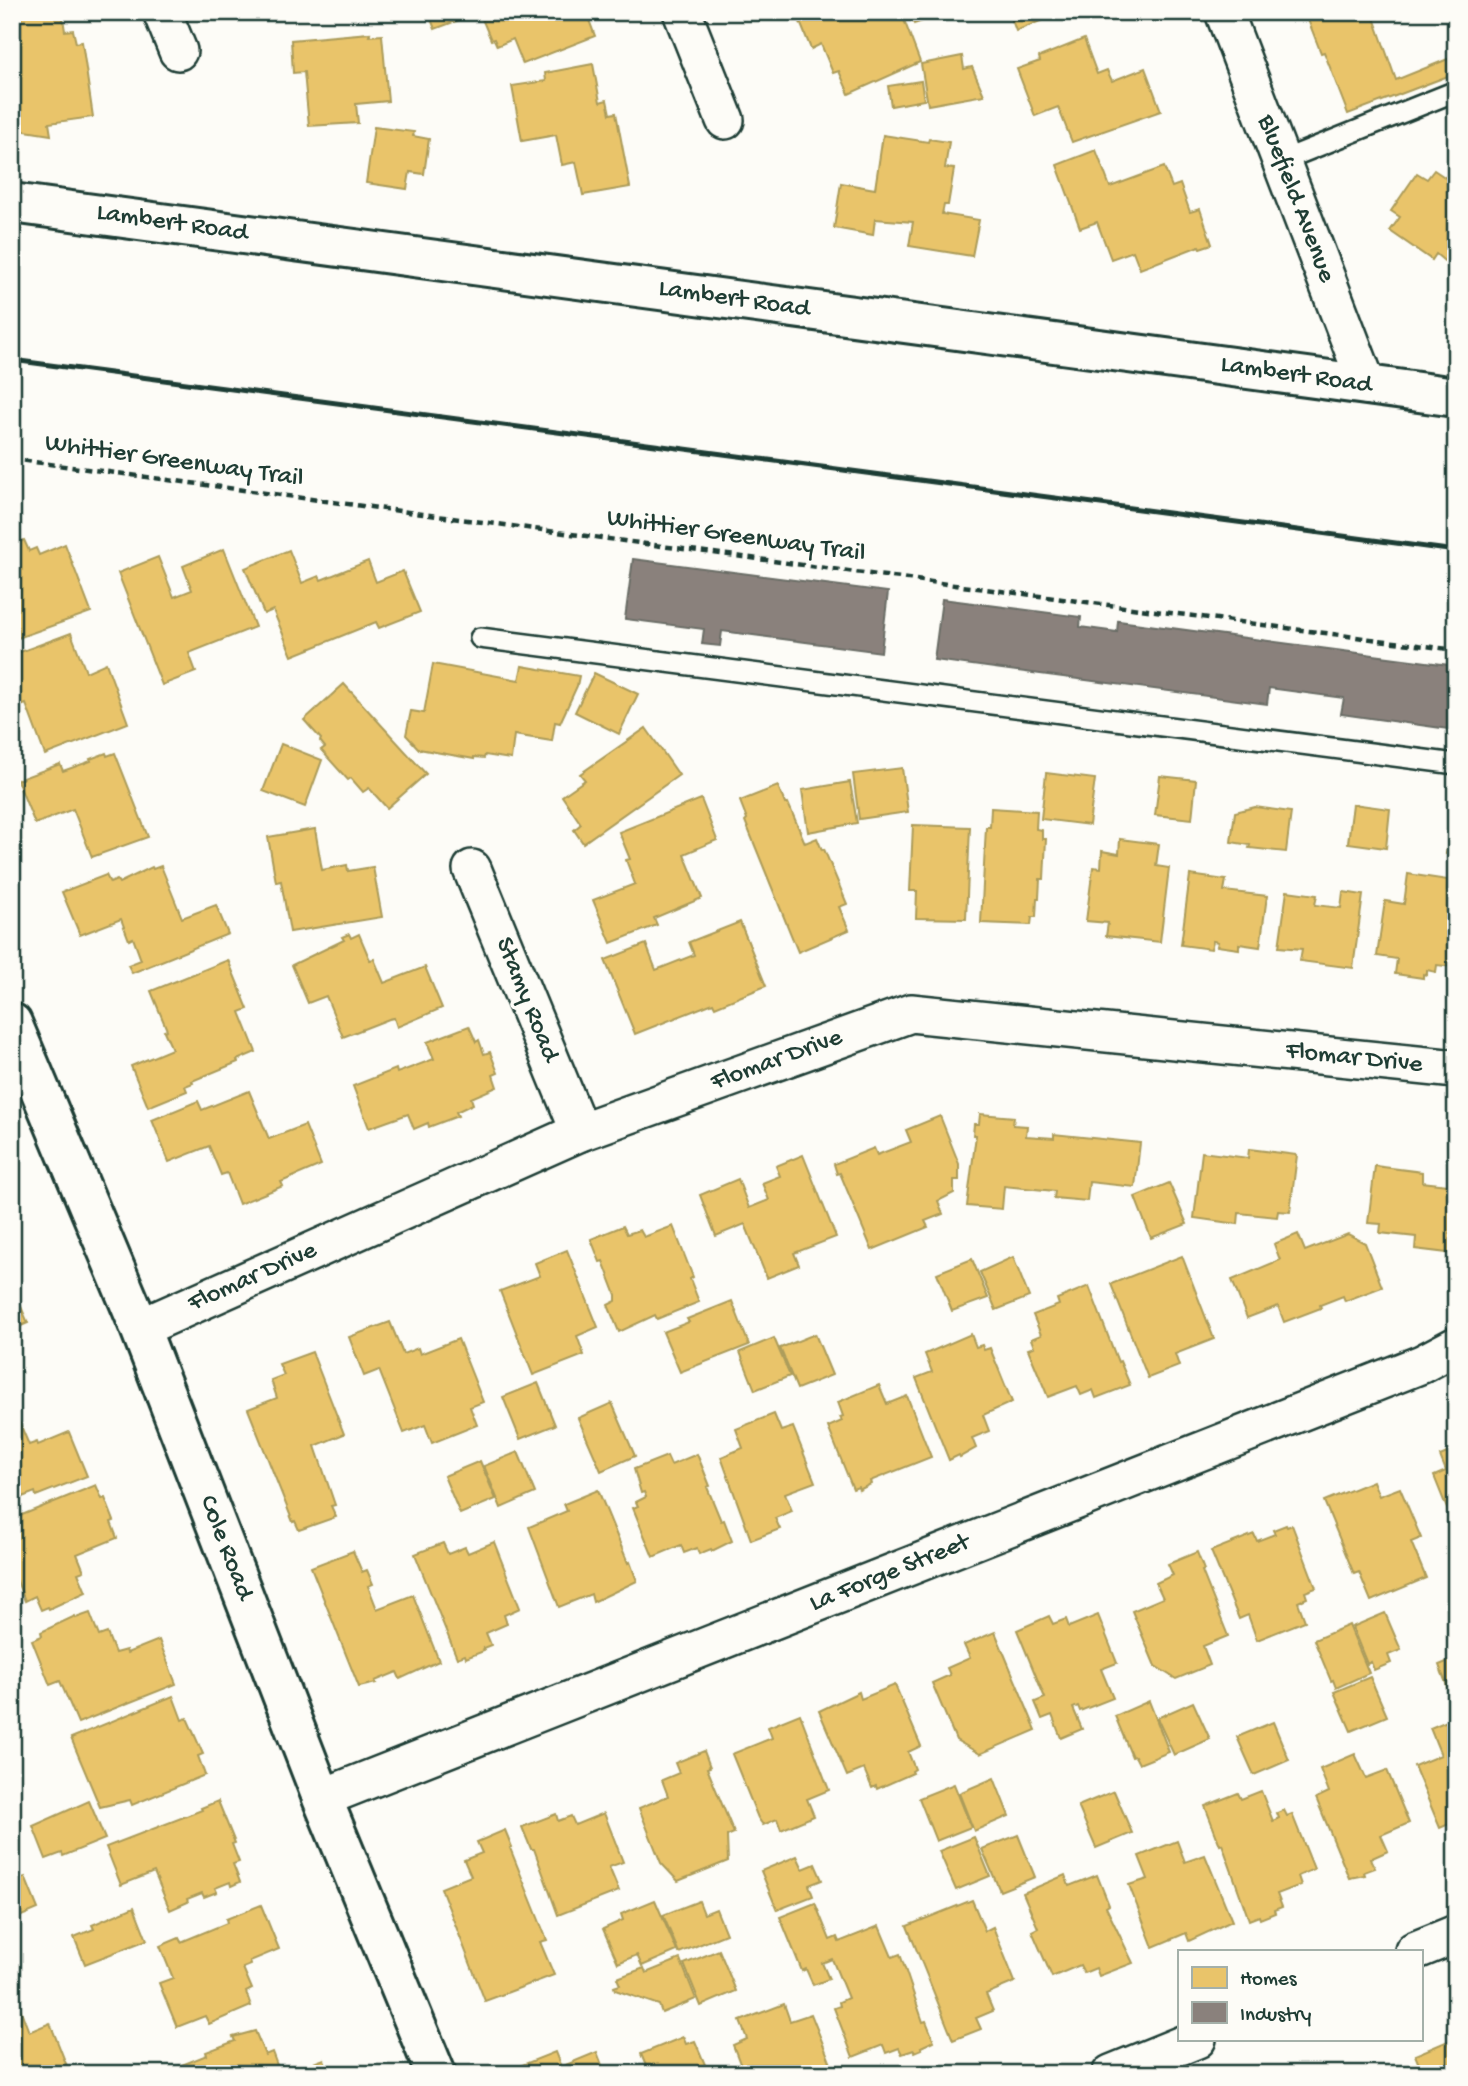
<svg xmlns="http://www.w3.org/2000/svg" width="1468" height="2086" viewBox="0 0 1468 2086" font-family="'Gochi Hand',sans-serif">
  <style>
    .homes { fill: #e9c46a; stroke: #ac9c5a; stroke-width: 2 }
    .industry { fill: #8a817c; stroke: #6a6d66; stroke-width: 2 }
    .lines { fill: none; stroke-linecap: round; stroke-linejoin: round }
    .lane-casing { stroke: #1f3d34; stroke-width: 24 }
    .street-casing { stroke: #1f3d34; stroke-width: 42 }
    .secondary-casing { stroke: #1f3d34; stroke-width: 44 }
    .path { stroke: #1f3d34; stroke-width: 4.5; stroke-dasharray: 7 5; stroke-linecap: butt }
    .lane { stroke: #fdfcf7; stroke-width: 19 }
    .street { stroke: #fdfcf7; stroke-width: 37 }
    .secondary { stroke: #fdfcf7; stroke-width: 38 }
    .rail { stroke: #1f3d34; stroke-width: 5 }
    .labels { text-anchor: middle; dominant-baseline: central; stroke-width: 7; stroke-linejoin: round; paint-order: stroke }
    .street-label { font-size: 26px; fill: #1f3d34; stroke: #fdfcf7 }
  </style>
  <rect width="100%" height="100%" fill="#fdfcf7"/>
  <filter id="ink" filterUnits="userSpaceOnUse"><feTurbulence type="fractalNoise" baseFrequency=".0143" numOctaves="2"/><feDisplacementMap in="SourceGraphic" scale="14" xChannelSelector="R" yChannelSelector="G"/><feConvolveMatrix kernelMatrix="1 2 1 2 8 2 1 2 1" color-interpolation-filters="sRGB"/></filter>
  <g filter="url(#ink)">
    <g class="homes">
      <path d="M12,12H62L65,31L73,30L76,43L82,42L93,117L49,123L51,135L12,129V46L17,45Z"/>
      <path d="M428,12H474L475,14L435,29Z"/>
      <path d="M484,12H586L595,36L523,64L513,39L497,46L494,39L491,40L480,14Z"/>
      <path d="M810,12H901L920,62L849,94L839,71L833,73L821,44L811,49L798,17Z"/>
      <path d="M909,12H933L934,17L914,24Z"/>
      <path d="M1009,12H1062L1016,31Z"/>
      <path d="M1305,12H1372L1396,80L1453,57L1456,73L1348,114L1324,52L1321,53Z"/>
      <path d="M370,33L369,36L382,35L388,101L356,104L358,123L309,126L304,72L293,73L291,40Z"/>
      <path d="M1084,39L1097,74L1107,70L1112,81L1145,68L1161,111L1072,142L1058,107L1035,116L1017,69L1040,61L1039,57Z"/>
      <path d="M962,56L964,69L972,67L984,95L928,105L921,64Z"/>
      <path d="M593,64L600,102L607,100L610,114L616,113L630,187L583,195L576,162L562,165L556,135L522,141L512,86L546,81L545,73Z"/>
      <path d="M921,81L924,100L891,106L888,86Z"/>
      <path d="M374,127L414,132L413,136L429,139L424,174L410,172L407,189L366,183Z"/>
      <path d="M883,135L928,142L929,139L949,142L945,168L954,169L948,205H944L942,214L979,220L972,256L909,246L913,222L875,219L873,235L834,228L841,183L875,189Z"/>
      <path d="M1096,150L1110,187L1164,167L1172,187L1180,184L1190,212L1200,209L1212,244L1200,248L1199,246L1140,269L1133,251L1111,259L1097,222L1080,228L1057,165Z"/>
      <path d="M1434,170L1455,184L1456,183V271L1436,254L1432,260L1390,231L1400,217L1391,211L1417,173L1427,179Z"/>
      <path d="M24,540L29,551L36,548L39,555L65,544L91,612L12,640V545Z"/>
      <path d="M224,549L255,627L189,653L196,672L162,685L118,573L158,557L174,597L192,590L183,566Z"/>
      <path d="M289,550L302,583L319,576L321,580L368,561L376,582L403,571L420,612L379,628L376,622L292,656L273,610L264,614L245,568Z"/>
      <path d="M71,633L86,672L106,663L128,723L45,755L26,704L12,709V655Z"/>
      <path d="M433,664L519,680L522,666L579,676L577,686L560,723L555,722L552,741L514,735L511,759L485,755L484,758L474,757V759L419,749L406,735L411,711L424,713Z"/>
      <path d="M594,673L638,694L619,734L575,712Z"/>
      <path d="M344,684L426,774L387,808L369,788L363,792L351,778L348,780L321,750L325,747L320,741L321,739L304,720Z"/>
      <path d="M646,728L679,775L583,843L574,830L581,824L562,796L585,780L580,774Z"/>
      <path d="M281,744L322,760L305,807L263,791Z"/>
      <path d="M106,753L107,756L115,753L148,837L92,857L73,809L35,824L17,780L60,764L63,771L91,761L90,759Z"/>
      <path d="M902,768L908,812L859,819L853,774Z"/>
      <path d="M1046,773L1095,779L1089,825L1041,819Z"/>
      <path d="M1160,776L1196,780L1192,819L1155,815Z"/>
      <path d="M850,782L857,823L808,832L802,790Z"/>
      <path d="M778,786L785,804L788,803L805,843L817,838L822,850L824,849L847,904L839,907L849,930L798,952L745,821L747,819L740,801Z"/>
      <path d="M701,799L717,840L684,854L702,898L654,918L657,925L611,943L593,900L635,884L626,860L630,859L619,832Z"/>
      <path d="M1353,804L1390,809L1386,848L1348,843Z"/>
      <path d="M1255,807L1291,812L1286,852L1249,848L1250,845L1231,842L1235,812Z"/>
      <path d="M991,808L1037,811L1036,829L1042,830V839H1046L1044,879H1040L1039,898H1037L1036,917H1032L1031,925L981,923L986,827H990Z"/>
      <path d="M1452,814H1456V860L1450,859L1451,855L1446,854Z"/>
      <path d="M913,825L970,827L966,919L916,918L917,891H910Z"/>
      <path d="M315,829L322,870L347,865L348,871L373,867L382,917L290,932L281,881L276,882L268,837Z"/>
      <path d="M1120,839L1159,844L1156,866L1169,868L1160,942L1106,936L1108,923L1086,921L1093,867L1101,868L1102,851L1119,854Z"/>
      <path d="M161,866L182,918L216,905L228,934L132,973L128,965L141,960L133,938L129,940L121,919L80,935L62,892L106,875L110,883L117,880L119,883L152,867L153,869Z"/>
      <path d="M1408,874L1448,880L1447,891L1456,892V951L1453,967L1437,965L1436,972L1427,970V975L1423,974V978L1395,974L1397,959L1377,956L1385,901L1404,904Z"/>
      <path d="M1190,875L1226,880L1224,891L1267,896L1260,947L1239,944V949L1217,946L1218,942L1213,941L1211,949L1181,945Z"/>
      <path d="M1287,891L1317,895L1315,905L1341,908L1343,892L1363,895L1353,968L1300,961L1302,949L1279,947Z"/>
      <path d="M740,922L766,986L715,1007L713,1003L635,1034L605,960L646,944L656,970L694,955L689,942Z"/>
      <path d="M349,934L351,938L359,934L370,960L374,959L384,983L425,967L442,1008L397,1027L394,1018L389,1019L343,1037L326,996L308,1003L292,965L344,940L342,937Z"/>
      <path d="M228,960L248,1009L240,1012L256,1052L237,1060L238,1062L192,1081L193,1083L185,1086L187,1091L148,1107L131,1066L172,1049L164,1031L167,1030L151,991Z"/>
      <path d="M469,1026L476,1042L479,1040L484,1054L490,1052L498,1073L493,1075L497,1087L471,1098L473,1104L456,1112L458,1116L429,1127L428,1123L414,1129L408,1114L369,1128L353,1086L396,1069L397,1073L434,1059L427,1042Z"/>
      <path d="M249,1091L269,1139L305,1125L321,1165L281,1182L283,1186L239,1204L227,1173L221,1175L209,1146L169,1162L152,1120L198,1101L202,1110Z"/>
      <path d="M980,1114L1014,1117L1013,1125L1027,1126L1026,1136L1054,1138V1134L1140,1143L1135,1187L1089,1182L1087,1201L1054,1198L1055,1191L1004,1186L1002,1209L967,1206L976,1135H973L974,1124H979Z"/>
      <path d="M940,1116L959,1164V1180H954V1193L938,1201L943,1214L925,1221L928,1227L872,1250L840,1173L837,1174L834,1164L874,1148L877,1155L911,1142L906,1130Z"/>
      <path d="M1249,1149L1297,1155L1290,1212L1278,1211L1277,1217L1239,1213L1238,1224L1194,1218L1202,1152L1248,1158Z"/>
      <path d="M803,1155L836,1237L794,1253L799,1265L767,1278L745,1224L716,1236L700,1195L738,1179L749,1208L769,1200L762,1183L780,1176L776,1166Z"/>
      <path d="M1375,1166L1422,1172V1182L1456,1186V1254L1415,1249L1416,1237L1380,1233L1381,1224L1368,1223Z"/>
      <path d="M1169,1183L1187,1224L1151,1238L1135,1197Z"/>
      <path d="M623,1226L627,1234L640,1230L644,1237L673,1226L693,1277L690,1279L699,1302L657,1319L655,1315L619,1332L608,1305L616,1301V1295L603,1261L600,1262L591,1239Z"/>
      <path d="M1298,1234L1305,1251L1348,1234L1365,1243L1382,1287L1345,1301L1343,1296L1320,1305L1321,1308L1284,1322L1278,1306L1247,1318L1232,1280L1280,1260L1274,1244Z"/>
      <path d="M567,1250L598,1327L577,1336L584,1355L533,1375L500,1291L540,1276L535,1263Z"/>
      <path d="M1182,1256L1214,1339L1175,1354L1179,1366L1148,1378L1111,1284Z"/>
      <path d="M1013,1257L1029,1297L996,1310L980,1272Z"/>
      <path d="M972,1259L988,1298L952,1311L937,1273Z"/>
      <path d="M12,1286L28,1323L12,1330Z"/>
      <path d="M1089,1286L1118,1362L1120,1361L1130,1385L1096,1398L1093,1390L1081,1395L1077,1386L1048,1397L1028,1349L1034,1347L1031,1339L1041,1335L1033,1315L1059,1305L1057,1299Z"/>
      <path d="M732,1301L749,1345L680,1372L663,1332L689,1322L687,1319Z"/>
      <path d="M390,1322L403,1354L418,1348L420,1354L458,1339L483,1402L470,1407L477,1425L432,1443L425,1425L404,1433L379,1370L364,1376L349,1337Z"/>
      <path d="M815,1334L832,1375L797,1389L780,1348Z"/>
      <path d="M971,1334L976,1347L982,1345L984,1350L990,1348L1012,1402L983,1415L989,1431L972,1438L976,1448L960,1457L959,1455L949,1460L916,1378L932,1372L925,1354Z"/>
      <path d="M774,1338L790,1376L755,1390L740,1352Z"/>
      <path d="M312,1352L344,1434L315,1446L335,1505L331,1506L336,1517L299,1530L295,1521L293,1522L248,1409L277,1398L271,1380L284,1375L279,1364Z"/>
      <path d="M538,1383L555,1425L520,1439L503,1397Z"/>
      <path d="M879,1385L887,1404L907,1396L931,1457L870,1481L871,1484L859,1490L858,1487L853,1489L828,1427L842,1421L840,1417L843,1416L838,1402Z"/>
      <path d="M612,1403L635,1456L601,1471L578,1418Z"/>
      <path d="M12,1405L29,1445L37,1442L38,1445L69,1432L87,1476L36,1496L35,1492L12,1501Z"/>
      <path d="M774,1414L781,1431L793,1427L815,1482L785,1493L792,1511L775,1518L780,1529L751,1540L721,1457L743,1448L736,1429Z"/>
      <path d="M1456,1449V1514L1450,1516L1434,1476L1446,1471L1440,1456Z"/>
      <path d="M518,1452L535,1493L501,1508L484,1466Z"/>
      <path d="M697,1454L710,1486L707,1487L721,1521L724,1520L732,1541L712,1551L711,1549L699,1554L697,1548L684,1553L681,1545L653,1557L633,1508L638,1506L636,1502L646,1497L644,1492L641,1493L634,1469L667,1456L671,1465Z"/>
      <path d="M480,1461L496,1499L460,1514L444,1476Z"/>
      <path d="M1373,1481L1379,1496L1400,1488L1421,1538L1411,1542L1426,1578L1371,1601L1359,1572L1354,1574L1324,1501Z"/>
      <path d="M96,1485L102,1499L105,1498L114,1521L111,1522L117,1538L77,1554L84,1571L78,1573L86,1592L49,1609L48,1607L41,1610L35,1596L25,1601L12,1569V1519Z"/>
      <path d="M598,1490L628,1563L630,1562L637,1581L593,1602L591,1594L559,1607L529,1527L567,1511L564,1504Z"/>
      <path d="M1286,1525L1287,1527L1292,1525L1316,1588L1305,1592L1307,1598L1298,1602L1305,1621L1257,1640L1248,1615L1239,1619L1211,1551L1254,1534L1257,1541L1275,1534L1273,1530Z"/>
      <path d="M494,1542L520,1608L504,1615L507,1624L486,1633L491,1645L483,1648L484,1651L466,1658L465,1655L457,1658L415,1554L443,1543L448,1554L465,1547L468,1553Z"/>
      <path d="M353,1551L362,1572L367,1570L373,1584L368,1586L377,1609L413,1595L439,1661L400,1679L397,1672L375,1681L376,1683L359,1687L311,1567Z"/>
      <path d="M1197,1552L1204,1570L1202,1571L1228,1636L1203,1646L1210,1665L1176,1679L1155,1666L1132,1611L1163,1598L1156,1583L1173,1575L1168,1564Z"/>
      <path d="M90,1613L99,1636L107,1633L115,1653L126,1650L127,1653L159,1640L176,1684L78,1723L60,1681L50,1685L32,1640L42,1636L41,1632L75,1616L76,1618Z"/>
      <path d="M1385,1613L1401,1650L1388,1655L1391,1663L1374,1670L1371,1662L1367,1664L1352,1627Z"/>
      <path d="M1098,1615L1117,1663L1101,1669L1113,1698L1080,1711L1078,1706L1073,1708L1082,1729L1061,1738L1052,1715L1042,1719L1035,1702L1045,1698L1017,1630L1049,1616L1053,1624L1066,1619L1069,1627Z"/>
      <path d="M1349,1625L1369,1673L1336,1688L1333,1680L1331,1681L1314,1640Z"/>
      <path d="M995,1632L1036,1730L980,1754L956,1740L932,1683L950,1675L947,1668L970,1658L964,1645Z"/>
      <path d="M1456,1658V1703L1454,1704L1439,1665Z"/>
      <path d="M1370,1677L1387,1716L1351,1731L1334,1692Z"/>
      <path d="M895,1685L921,1746L908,1752L915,1769L912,1771L913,1773L877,1789L876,1786L872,1788L864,1769L847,1776L819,1711L859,1692L861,1699Z"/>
      <path d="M173,1696L182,1720L187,1718L203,1754L198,1756L205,1775L132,1805L130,1800L100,1807L71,1738Z"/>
      <path d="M1149,1701L1169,1752L1139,1764L1135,1756L1132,1757L1115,1716Z"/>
      <path d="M1193,1702L1210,1739L1174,1755L1157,1718Z"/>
      <path d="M800,1714L829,1790L807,1799L814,1816L781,1830L777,1819L763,1825L758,1818L732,1754L772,1738L768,1727Z"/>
      <path d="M1454,1718L1456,1723V1821L1440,1828L1414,1766L1441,1755L1430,1728Z"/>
      <path d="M1273,1722L1289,1760L1254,1775L1237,1737Z"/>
      <path d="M704,1751L710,1767L707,1768L734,1833L727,1836L728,1861L678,1881L661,1863L639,1808L668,1796L662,1780L679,1773L675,1763Z"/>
      <path d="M1355,1754L1366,1778L1387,1770L1409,1823L1381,1835L1388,1851L1370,1859L1375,1868L1364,1872L1365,1875L1349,1878L1316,1798L1329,1792L1320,1769Z"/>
      <path d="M994,1778L1009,1816L974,1831L959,1793Z"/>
      <path d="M954,1784L971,1827L936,1841L919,1798Z"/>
      <path d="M1114,1791L1132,1833L1096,1848L1078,1806Z"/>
      <path d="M1261,1791L1273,1821L1279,1818L1277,1813L1284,1810L1287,1816L1292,1814L1314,1869L1298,1876L1301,1885L1277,1894L1282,1907L1274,1910L1275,1913L1260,1919L1259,1916L1249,1920L1222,1844L1220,1845L1205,1806L1238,1793L1241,1799Z"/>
      <path d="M89,1801L105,1839L63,1856L62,1853L46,1859L33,1826Z"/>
      <path d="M218,1801L235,1843L232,1844L239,1862L233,1864L240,1882L231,1886L230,1882L215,1888L217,1892L204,1897L202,1893L187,1899L188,1902L170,1910L154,1872L121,1885L106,1847L202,1810L201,1808Z"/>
      <path d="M604,1813L623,1862L609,1867L619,1891L558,1915L534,1849H531L522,1827L556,1814L558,1821L571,1816L575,1825Z"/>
      <path d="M505,1830L512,1847L510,1848L547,1940L540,1942L554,1975L485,2001L441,1888L471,1876L464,1860L482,1853L477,1842Z"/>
      <path d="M1018,1835L1035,1877L1000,1891L982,1849Z"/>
      <path d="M974,1837L990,1876L956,1890L939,1851Z"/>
      <path d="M1177,1841L1185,1862L1205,1855L1232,1921L1189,1941L1186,1933L1153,1947L1129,1885L1148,1879L1139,1856Z"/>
      <path d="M797,1856L803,1869L815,1864L822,1880L809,1885L813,1896L777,1910L761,1871Z"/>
      <path d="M1065,1875L1069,1886L1097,1875L1109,1905L1106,1907L1133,1963L1099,1976L1096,1968L1084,1973L1080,1965L1052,1977L1032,1931L1038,1928L1023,1893Z"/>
      <path d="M25,1877L38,1909L12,1920V1882Z"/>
      <path d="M655,1900L677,1951L642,1966L637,1955L618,1963L603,1929L623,1920L621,1914Z"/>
      <path d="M972,1900L985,1931L993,1927L1015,1982L986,1994L993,2011L976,2018L981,2029L953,2040L907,1926Z"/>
      <path d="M699,1901L704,1914L716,1909L726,1934L679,1953L663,1915Z"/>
      <path d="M815,1903L830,1940L837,1937L839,1942L879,1926L892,1957L900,1954L923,2022L926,2021L934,2041L921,2047L922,2049L915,2052L914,2050L902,2054L899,2048L886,2053L883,2045L853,2057L834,2008L840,2006L839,2002L848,1998L832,1959L822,1963L829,1979L813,1985L806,1969L802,1971L780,1917Z"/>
      <path d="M261,1905L279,1949L250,1961L251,1965L243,1968L252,1989L246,1992L251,2006L209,2024L205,2016L177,2027L159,1983L173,1978L160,1946L179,1938L181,1942L227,1923L226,1919Z"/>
      <path d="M134,1907L147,1940L85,1964L74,1937L94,1929L92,1925Z"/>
      <path d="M719,1950L736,1991L701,2006L684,1964Z"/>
      <path d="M680,1959L696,1999L662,2013L659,2005L615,1990L614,1987L620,1985L617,1978L644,1968L646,1973Z"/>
      <path d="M18,2003L29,2032L50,2023L70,2074H12V2005Z"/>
      <path d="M784,2004L790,2021L811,2014L835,2074H744L733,2045L747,2039L740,2021Z"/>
      <path d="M255,2031L265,2055L272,2052L280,2073L291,2068L292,2071L324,2059L328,2070L331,2069L333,2074H170L169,2070L207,2055L206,2052L235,2041L233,2037Z"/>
      <path d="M683,2037L686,2044L695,2041L709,2074H642L648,2071L641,2054Z"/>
      <path d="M1448,2041L1452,2051L1456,2050V2074H1423L1415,2055Z"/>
      <path d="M555,2052L561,2067L597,2052L605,2073L514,2074L512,2069Z"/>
    </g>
    <g class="industry">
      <path d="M633,559L888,592L881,652L722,631L720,646L702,644L704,629L625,619Z"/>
      <path d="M942,599L1081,617L1080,627L1117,632L1118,621L1456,666V730L1341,714L1344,698L1269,688L1267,704L934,660Z"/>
    </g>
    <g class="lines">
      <g class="lane-casing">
        <g id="lane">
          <path d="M1281,161L1456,91"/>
          <path d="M480,638L1456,764"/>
        </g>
      </g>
      <g class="street-casing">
        <g id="street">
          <path d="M162,12L178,51"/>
          <path d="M682,12L725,120"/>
          <path d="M1224,12L1367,385"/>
          <path d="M472,869L580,1132"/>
          <path d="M140,1328L580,1132L911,1013L1456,1069"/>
          <path d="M322,1798L1422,1364L1456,1346"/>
          <path d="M1414,1951L1456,1934"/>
          <path d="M1111,2074L1197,2039"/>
        </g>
      </g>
      <g class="secondary-casing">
        <g id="secondary">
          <path d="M12,203L1456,397"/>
          <path d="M12,1023L140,1328L322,1798L436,2074"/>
        </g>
      </g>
      <path class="path" d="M12,459L885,576L1456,650"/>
      <use href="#lane" class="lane"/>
      <use href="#street" class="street"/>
      <use href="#secondary" class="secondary"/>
      <path class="rail" d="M12,360L1456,551"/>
    </g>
  </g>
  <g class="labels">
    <g class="street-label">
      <text transform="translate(1295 199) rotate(69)">Bluefield Avenue</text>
      <text transform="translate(172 224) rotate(8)">Lambert Road</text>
      <text transform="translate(734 300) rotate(8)">Lambert Road</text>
      <text transform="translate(1296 376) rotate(8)">Lambert Road</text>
      <text transform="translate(174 462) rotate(8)">Whittier Greenway Trail</text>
      <text transform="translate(736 537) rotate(8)">Whittier Greenway Trail</text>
      <text transform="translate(526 1000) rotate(68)">Stamy Road</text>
      <text transform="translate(1354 1059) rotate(6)">Flomar Drive</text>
      <text transform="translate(777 1061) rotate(-20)">Flomar Drive</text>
      <text transform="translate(253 1278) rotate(-24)">Flomar Drive</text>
      <text transform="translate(225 1548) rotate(69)">Cole Road</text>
      <text transform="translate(890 1574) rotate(-22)">La Forge Street</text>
    </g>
  </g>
  <rect width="1468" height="2086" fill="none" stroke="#fdfcf7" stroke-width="42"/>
  <rect x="21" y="21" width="1426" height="2044" fill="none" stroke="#1f3d34" stroke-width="2.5" filter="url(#ink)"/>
  <rect x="1178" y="1950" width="245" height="91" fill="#fdfcf7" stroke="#a4b0a9" stroke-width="2"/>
  <rect x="1192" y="1967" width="35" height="21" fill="#e9c46a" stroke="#a4b0a9" stroke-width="2"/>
  <text x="1240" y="1984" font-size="21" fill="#1f3d34">Homes</text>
  <rect x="1192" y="2002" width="35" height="21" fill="#8a817c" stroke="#a4b0a9" stroke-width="2"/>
  <text x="1240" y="2020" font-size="21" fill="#1f3d34">Industry</text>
</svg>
